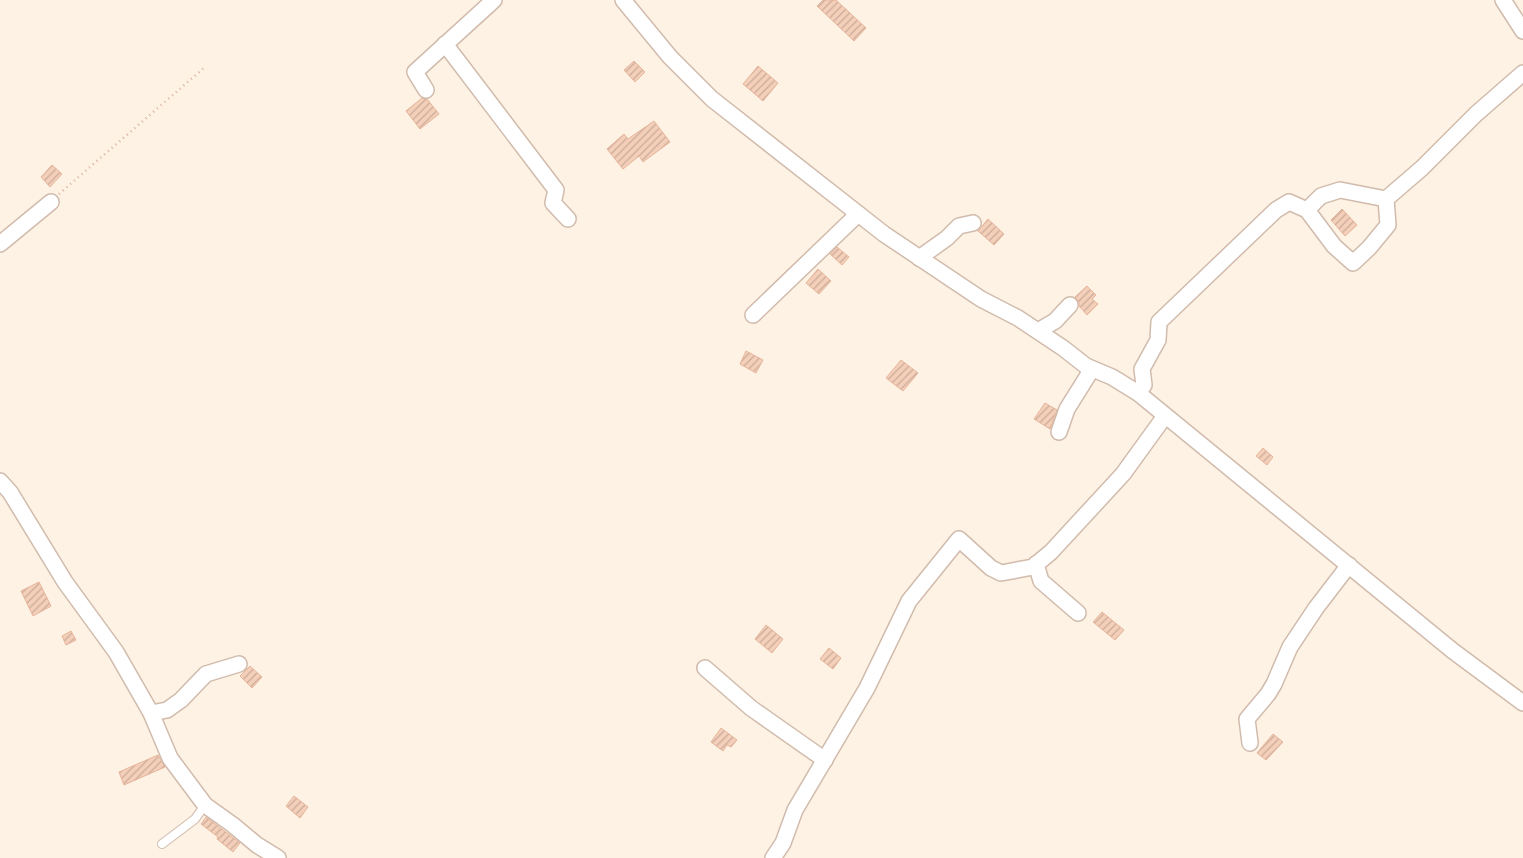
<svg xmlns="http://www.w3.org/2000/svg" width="1523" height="858" viewBox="0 0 1523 858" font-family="Commissioner,sans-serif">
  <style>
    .building { fill: url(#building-hatch); stroke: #e7b59a }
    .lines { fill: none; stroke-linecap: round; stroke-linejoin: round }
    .service-casing { stroke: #d1bbac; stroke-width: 10 }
    .minor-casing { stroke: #d1bbac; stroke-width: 18 }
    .path { stroke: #d9b29d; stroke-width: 2.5; stroke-dasharray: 1 4; stroke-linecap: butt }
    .service { stroke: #fff; stroke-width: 8 }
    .minor { stroke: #fff; stroke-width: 15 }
  </style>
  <defs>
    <pattern id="building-hatch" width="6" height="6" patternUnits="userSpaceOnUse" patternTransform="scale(1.25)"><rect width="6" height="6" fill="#f4cfba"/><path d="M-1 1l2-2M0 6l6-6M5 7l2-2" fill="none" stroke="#caab99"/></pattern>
  </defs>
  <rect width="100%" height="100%" fill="#fdf2e4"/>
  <g class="building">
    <path d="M823,0H836L866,28L854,41L817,6Z"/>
    <path d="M634,61L645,72L635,82L624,70Z"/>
    <path d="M758,66L778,83L763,101L743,84Z"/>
    <path d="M422,98L427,99L439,114L420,129L406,111Z"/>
    <path d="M654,121L670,142L643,162L639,156L623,169L607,149L624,134L628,139Z"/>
    <path d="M52,165L62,174L50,187L41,177Z"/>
    <path d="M1342,209L1357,225L1345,236L1331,220Z"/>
    <path d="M988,219L1004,234L994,245L978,231Z"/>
    <path d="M837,247L849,257L842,265L830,254Z"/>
    <path d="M818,269L831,281L819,294L806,283Z"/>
    <path d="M1087,286L1096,295L1092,299L1098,304L1087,315L1079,306V302L1075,297Z"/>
    <path d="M746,351L763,360L756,373L740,364Z"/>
    <path d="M901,360L918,373L903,391L886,378Z"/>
    <path d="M1045,403L1057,410L1050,429L1034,419Z"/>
    <path d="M1263,448L1273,457L1267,465L1256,456Z"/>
    <path d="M39,582L51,606L33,616L21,591Z"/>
    <path d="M1102,612L1124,630L1115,640L1093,622Z"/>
    <path d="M766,625L783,639L772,653L755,639Z"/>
    <path d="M71,631L76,640L66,645L62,636Z"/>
    <path d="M829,648L841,658L833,669L820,659Z"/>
    <path d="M250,666L262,677L252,688L240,676Z"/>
    <path d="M721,728L737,740L731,747L727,745L723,751L711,742Z"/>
    <path d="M1273,734L1283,742L1266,760L1257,753Z"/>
    <path d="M158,755L165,767L124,785L119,772Z"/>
    <path d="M294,796L308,807L300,818L286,806Z"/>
    <path d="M206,817L240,843L233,852L217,839L218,837L201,824Z"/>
  </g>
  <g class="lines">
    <g class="service-casing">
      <path id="service" d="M162,844L195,819L205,805"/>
    </g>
    <g class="minor-casing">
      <g id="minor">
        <path d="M623,0L670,57L712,99L884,234L981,299L1018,318L1063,348L1086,366L1112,377L1138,393L1453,651L1523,703"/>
        <path d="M1503,0L1523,31"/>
        <path d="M445,44L556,190L553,203L568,219"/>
        <path d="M426,90L415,72L494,0"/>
        <path d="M1307,210L1321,196L1340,190L1386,199L1422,168L1476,114L1523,73"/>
        <path d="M0,244L51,202"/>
        <path d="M919,258L947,238L959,226L973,223"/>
        <path d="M753,315L858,214"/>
        <path d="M1038,331L1055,321L1070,305"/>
        <path d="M1138,393L1144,385L1142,369L1158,340L1159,322L1276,210L1289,202L1307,210L1334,246L1353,263L1369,248L1388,225L1386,199"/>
        <path d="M1059,432L1067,409L1092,369"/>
        <path d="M0,481L10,492L65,582L116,652L151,713L170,758L205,805L233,825L257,845L278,858"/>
        <path d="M1036,564L1041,581L1078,613"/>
        <path d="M705,668L751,708L825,760"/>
        <path d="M151,713L167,710L181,700L206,674L239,664"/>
        <path d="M1250,743L1247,719L1268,694L1274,684L1290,647L1316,608L1349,565"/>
        <path d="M773,858L783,843L795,810L867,688L909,601L959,539L991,568L1001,573L1033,567L1051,552L1123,474L1165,416"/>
      </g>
    </g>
    <path class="path" d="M59,194L205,67"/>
    <use href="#service" class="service"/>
    <use href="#minor" class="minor"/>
  </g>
</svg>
